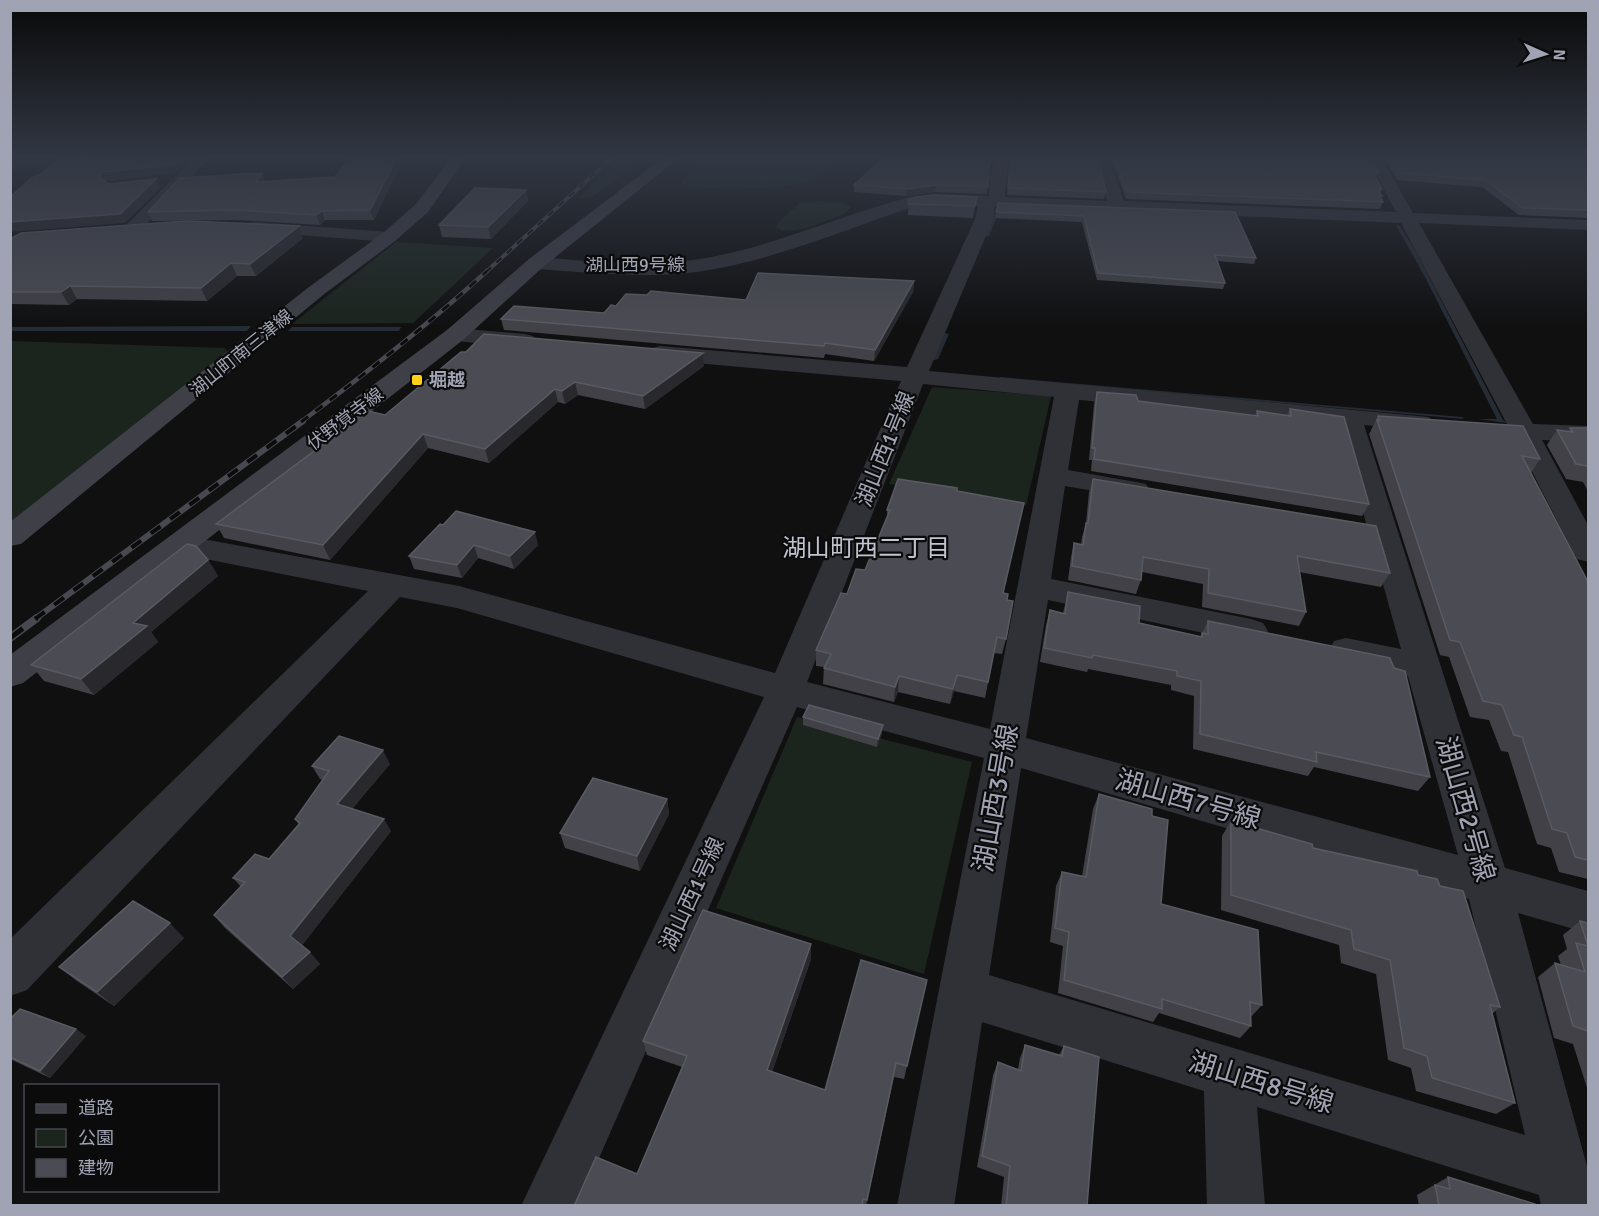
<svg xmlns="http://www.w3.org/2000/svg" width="1599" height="1216" viewBox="0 0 1599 1216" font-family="Signika,'Noto Sans JP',sans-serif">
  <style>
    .green { fill: #1c241e }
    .water { fill: #252c35 }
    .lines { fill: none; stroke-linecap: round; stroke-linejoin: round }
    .stream { fill: #252c35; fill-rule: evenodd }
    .street { fill: #303137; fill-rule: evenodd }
    .secondary { fill: #3e3f47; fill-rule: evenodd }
    .rail-far3-casing { stroke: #474850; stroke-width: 4 }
    .rail-far2-casing { stroke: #474850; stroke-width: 4.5 }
    .rail-far1-casing { stroke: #474850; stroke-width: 6 }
    .rail-casing { stroke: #474850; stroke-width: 8 }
    .rail-far3 { stroke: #0b0b0c; stroke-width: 2; stroke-dasharray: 7; stroke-linecap: butt }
    .rail-far2 { stroke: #0b0b0c; stroke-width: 3; stroke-dasharray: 9; stroke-linecap: butt }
    .rail-far1 { stroke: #0b0b0c; stroke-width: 4; stroke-dasharray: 12; stroke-linecap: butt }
    .rail { stroke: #0b0b0c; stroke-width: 5; stroke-dasharray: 16; stroke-linecap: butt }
    .wall { fill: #414147 }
    .shaded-wall { fill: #29292d }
    .building { fill: #4b4c53; stroke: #595a62; stroke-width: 1.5 }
    .poi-dot { fill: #ffcf1a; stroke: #0b0b0c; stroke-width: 2 }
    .labels { text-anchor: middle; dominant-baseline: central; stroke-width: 4.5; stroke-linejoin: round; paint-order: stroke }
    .far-street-label { font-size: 18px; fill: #a0a3b3; stroke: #0b0b0c }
    .far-poi-label { font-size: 18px; font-weight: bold; fill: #a0a3b3; stroke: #0b0b0c; text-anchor: start }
    .street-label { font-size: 22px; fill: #a0a3b3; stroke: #0b0b0c }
    .neighbourhood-label { font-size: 24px; fill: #c1c3cf; stroke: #0b0b0c }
    .near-street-label { font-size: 27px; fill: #a0a3b3; stroke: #0b0b0c }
  </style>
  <rect width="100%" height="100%" fill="#101011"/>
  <g class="green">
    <path d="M11,157H182L11,169Z"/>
    <path d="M622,157H648L592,197L578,199Z"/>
    <path d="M704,157H839V162C826,170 813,180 798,184C780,189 698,191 681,184L686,174Z"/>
    <path d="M819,201L842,202L851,207L847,212C831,219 792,237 776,228L778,222L801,202Z"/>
    <path d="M396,242L493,248L413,323L292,324Z"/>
    <path d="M11,341L225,348L227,351L11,522Z"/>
    <path d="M932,387L1051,396L1026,506L889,484Z"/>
    <path d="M797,717L972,762L924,974L716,908Z"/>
  </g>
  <g class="water">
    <path d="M1396,225L1400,226L1415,250L1503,420L1507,423L1478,419H1497L1426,279Z"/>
    <path d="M251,326L247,331H10L11,327Z"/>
    <path d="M292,327H401L399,331H288Z"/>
    <path d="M1000,377L1462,417L1464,419L1000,379Z"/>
  </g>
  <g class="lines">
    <g class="stream">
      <path d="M994,214L997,216L989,236L984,237L991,216Z"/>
      <path d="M942,332L949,334L938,359L931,361L930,359Z"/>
    </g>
    <g class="street">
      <path d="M195,157H210L138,233H126L123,229L126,225Z"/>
      <path d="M998,157H1012L1007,168L1005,197L1107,201L1098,164L1073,161L1066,157H1109L1124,201L1396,212L1367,157H1381L1413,213L1588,220V230L1419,223L1533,424L1588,426V442L1542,440L1588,525V562L1577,559L1573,552L1515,438L1504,435L1500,430L1507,424L1401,223L995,206L993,219L929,371L1429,417L1433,422L1429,427L1420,430L1364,425L1505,868L1588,891V933L1518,913L1588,1170V1206H1541L1539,1195L1257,1107L1265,1206H1207L1204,1091L982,1022L954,1206H897L984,758L797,707L578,1206H521L764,697L457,608L400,597L27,990L10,996V939L368,591L170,552L166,545L170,538L181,535L459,586L775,673L901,381L660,360L652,358L649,353L652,348L660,346L907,367L975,219L978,206L935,204L916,206C839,231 760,267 678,274C631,277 583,272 536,269L529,267L526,263L529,259L536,257C590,261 646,268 700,259C774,247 842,214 914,196L935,194L989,196L991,168ZM923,384L1054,397L990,729L807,682ZM1079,400L1338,422L1401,649L1346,638L1334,641L1329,650L1334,659L1408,676L1458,855L1026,738L1048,600L1251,643L1263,639L1268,631L1263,623L1251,619L1051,579L1065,486L1136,498L1146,496L1150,490L1146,484L1136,482L1068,470ZM1021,768L1469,899L1525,1135L989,975Z"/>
      <path d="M255,222L389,232L395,233L398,237L395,241L389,242L249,231L246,227L249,223Z"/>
      <path d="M455,328L525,334L533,336L536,341L533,346L525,348L447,340L444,335L447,330Z"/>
    </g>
    <g class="secondary">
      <path d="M452,157H466L428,212L395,241L323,295L21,544L10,546V522L309,287L383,233L416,204Z"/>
      <path d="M664,157H680L543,267L463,340L23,683L10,687V655L447,330L529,259Z"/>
    </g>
    <g class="rail-far3-casing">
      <path id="rail-far3" d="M486,272L613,157"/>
    </g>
    <g class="rail-far2-casing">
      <path id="rail-far2" d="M301,422C365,374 428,325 487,271"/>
    </g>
    <g class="rail-far1-casing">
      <path id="rail-far1" d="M35,619L303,421"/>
    </g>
    <g class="rail-casing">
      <path id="rail" d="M10,638L37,618"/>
    </g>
    <use href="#rail-far3" class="rail-far3"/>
    <use href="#rail-far2" class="rail-far2"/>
    <use href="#rail-far1" class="rail-far1"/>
    <use href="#rail" class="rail"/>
  </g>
  <g class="wall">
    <path d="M404,157L374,220H325L320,225L238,220L152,221L148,212L266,181L335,177Z"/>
    <path d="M995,157L989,167L987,194L935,192L906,196L854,192V185Z"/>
    <path d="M1110,157H1371L1379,172L1376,178L1382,189L1380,193L1382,196L1381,198L1383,202L1380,209L1126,199Z"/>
    <path d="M1384,157H1535L1588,162V219V218L1519,215L1481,186L1480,187L1397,180Z"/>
    <path d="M1010,162L1106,192L1104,199L1007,195Z"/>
    <path d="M526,190L528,201L491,239L442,237L439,225Z"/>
    <path d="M977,197L973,218L908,215V200Z"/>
    <path d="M998,203L1235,212L1256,258L1254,264L1217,261L1225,283L1223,289L1097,280L1082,222L995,218Z"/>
    <path d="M303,238L256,276H237L207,301L77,299L69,305L10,304V239Z"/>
    <path d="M914,281L913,292L874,361L825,354L824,358L504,330L501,319L604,313L746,300Z"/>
    <path d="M461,352L704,366L645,409L578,395L565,404L558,402L489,463L428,448L330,560L224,538L216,524L385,415Z"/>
    <path d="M1097,392L1138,401L1255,416L1257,411L1287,415L1290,409L1369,504L1362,516L1091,471L1092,460H1089L1094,404Z"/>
    <path d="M1378,416L1540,459L1531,473L1588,582V879L1559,872L1551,848L1537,844L1508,752L1501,751L1489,720L1470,717L1449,657L1440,655L1369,434L1371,431V430Z"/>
    <path d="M1570,428H1588V491L1583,482L1566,479L1547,445L1557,430L1568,432Z"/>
    <path d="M1093,479L1390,573L1381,587L1299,572L1306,612L1299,626L1202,607L1203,584L1142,572L1141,580L1136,594L1068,580L1071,557L1074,543L1081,544L1082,537L1086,523L1089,492Z"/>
    <path d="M957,491L1007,600L1006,639L1002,654L994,653L985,698L954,691L950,704L898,692L894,702L823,684L824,667L816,666V650L847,594L865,570L887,517V510Z"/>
    <path d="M440,524L538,545L514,569L478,558L462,578L414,569L409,556Z"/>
    <path d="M208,560L218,576L151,632L158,642L94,695L44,681L31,665Z"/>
    <path d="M1068,592L1139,623L1200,637L1208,621L1430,777L1418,791L1314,767L1308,776L1193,749L1194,696L1171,690V685L1088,669L1087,672L1040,662L1046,625L1050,610L1063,613Z"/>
    <path d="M803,717L883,725L882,733L877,747L803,725Z"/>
    <path d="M390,764L352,809L391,831L302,945L320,964L293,989L225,928L214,915L241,887L233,878L269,859L299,825L295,819L323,780L320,779L312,766Z"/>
    <path d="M1099,794L1161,904L1262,1005L1250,1018L1251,1026L1240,1038L1159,1013L1153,1022L1058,993L1063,946L1050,942L1056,886L1062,872L1082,876L1093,809Z"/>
    <path d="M667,799L669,814L640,871L565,848L560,833Z"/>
    <path d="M1231,821L1313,848L1418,875L1440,886L1500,1007L1492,1014L1515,1103L1496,1114L1416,1091L1411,1068L1388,1060L1376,974L1341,963L1339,945L1221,910L1222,836Z"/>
    <path d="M1580,921L1588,923V1091L1573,1044L1554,1038L1538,977L1555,963L1561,965L1558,956L1567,949L1563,935Z"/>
    <path d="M184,938L114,1006L77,981L59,967Z"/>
    <path d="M811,959L772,1072L825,1090L927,980L904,1079L894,1077L866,1206H574L637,1174L682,1067L647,1055L643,1041Z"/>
    <path d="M10,1019L86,1036L50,1078L10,1059Z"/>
    <path d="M1025,1045L1059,1055L1064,1046L1087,1206H1001L1004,1177L977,1167L993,1075L998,1062L1018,1069L1020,1058Z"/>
    <path d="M1448,1177L1536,1206H1419L1417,1195Z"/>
  </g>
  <g class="shaded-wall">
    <path d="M180,157H189L190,159L176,173L106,181L104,186L100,178L102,172Z"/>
    <path d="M397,157H404L374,220L370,210Z"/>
    <path d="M992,157H995L989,168L990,161Z"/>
    <path d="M262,173L266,182H256Z"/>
    <path d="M156,179L160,188L125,223L10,232V222Z"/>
    <path d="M936,185L935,192L906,196L907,189Z"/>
    <path d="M526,190L528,201L491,239L488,227Z"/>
    <path d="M322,211L325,220L320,225L316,215Z"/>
    <path d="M299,226L303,238L256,276L250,264Z"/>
    <path d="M231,263L237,276L207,301L201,288Z"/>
    <path d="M914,281L913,292L874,361L875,350Z"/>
    <path d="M70,286L77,299L69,305L61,292Z"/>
    <path d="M703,353L704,366L645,409L643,396Z"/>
    <path d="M575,382L578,395L565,404L562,391Z"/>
    <path d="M555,389L558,402L489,463L485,449Z"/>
    <path d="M423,434L428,448L330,560L323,545Z"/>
    <path d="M535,532L538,545L514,569L510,556Z"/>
    <path d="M474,545L478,558L462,578L457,565Z"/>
    <path d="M208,560L218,576L151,632L158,642L94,695L81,679L133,623Z"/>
    <path d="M957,675L954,691L950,704L953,689Z"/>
    <path d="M899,676L898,692L894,702L895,687Z"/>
    <path d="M883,725L882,733L877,747L878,739Z"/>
    <path d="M383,750L390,764L345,817L337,804Z"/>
    <path d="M667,799L669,814L640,871L637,856Z"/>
    <path d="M384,819L391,831L300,948L290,936Z"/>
    <path d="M170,923L184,938L114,1006L97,992Z"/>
    <path d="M811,944V959L768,1083L767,1070Z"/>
    <path d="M310,952L320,964L293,989L282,977Z"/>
    <path d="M76,1029L86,1036L50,1078L40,1071Z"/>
  </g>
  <g class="building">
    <path d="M109,157H180L172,165L102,172L100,178L109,184L156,179L120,214L10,222V197L32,178L41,174L56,161Z"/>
    <path d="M351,157H397L370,210L322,211L316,215L234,210L148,212L180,178L262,173L256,182L335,177Z"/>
    <path d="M884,157H992L990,161L988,187L936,185L907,189L854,185Z"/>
    <path d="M1013,157H1076L1098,159L1106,192L1008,188L1010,162Z"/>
    <path d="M1114,157H1371L1379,172L1372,171L1382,189H1378L1382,196L1379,195L1383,202L1127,192Z"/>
    <path d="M1390,157H1535L1582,159L1588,162V210L1523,208L1480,176L1484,180L1400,173Z"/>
    <path d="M475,188L526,190L488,227L439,225Z"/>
    <path d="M936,195L977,197L975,206L909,204L908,200L917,197Z"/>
    <path d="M998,203L1235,212L1256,258L1215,255L1225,283L1098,273L1084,216L996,212Z"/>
    <path d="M187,221L299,226L250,264L231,263L201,288L70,286L61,292H10V239L21,233Z"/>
    <path d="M758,273L914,281L875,350L825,343L824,346L501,319L514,306L604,313L611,305L616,306L626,294L647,295L651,291L746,300Z"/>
    <path d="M484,334L703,353L643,396L575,382L562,391L555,389L485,449L423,434L323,545L216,524L368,411L385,415L461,352H466Z"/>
    <path d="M1097,392L1136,395L1138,401L1258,416L1257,411L1291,416L1290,409L1344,417L1369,504L1094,459L1095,448H1092Z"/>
    <path d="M1378,416L1523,426L1540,459L1522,456L1588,582V860L1575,857L1567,833L1552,829L1522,737L1514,735L1502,705L1483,701L1460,642L1450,640L1377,420L1379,421Z"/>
    <path d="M1570,428H1588V466L1576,464L1557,430L1573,432Z"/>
    <path d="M898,479L957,488V491L1024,503L1003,593L1008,594L1007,600L1013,601L1006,639L997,637L988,682L957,675L953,689L899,676L895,687L824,668L831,654L816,650L841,593L847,594L856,569L865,570L890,510H887Z"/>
    <path d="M1093,479L1376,526L1390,573L1297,556L1306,612L1208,593L1209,569L1143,557L1141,580L1072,566L1074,543L1083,545L1086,523H1088Z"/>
    <path d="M456,511L535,532L510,556L474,545L457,565L409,556L440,524L443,525Z"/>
    <path d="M187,544L196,546L208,560L133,623L147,626L81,679L31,665Z"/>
    <path d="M1068,592L1140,606L1139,623L1202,637V633L1208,634V621L1390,658L1394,668L1405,671L1430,777L1316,752L1317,762L1200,734L1201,681L1177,676V671L1093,655L1092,658L1044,648L1050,610L1065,614Z"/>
    <path d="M809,705L883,725L878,739L803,717Z"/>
    <path d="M339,736L383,750L337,804L384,819L290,936L310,952L282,977L214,915L245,882L233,878L255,854L269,859L300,823L295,819L329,771L312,766Z"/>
    <path d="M593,778L667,799L637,856L560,833Z"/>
    <path d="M1099,794L1152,809V816L1168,820L1161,904L1258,930L1262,1005L1250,1002L1251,1026L1162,999V1009L1064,980L1069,932L1055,928L1062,872L1086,877Z"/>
    <path d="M1231,821L1312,844L1313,848L1417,871L1418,875L1437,879L1440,886L1463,891L1500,1007L1490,1005L1515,1103L1432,1078L1427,1056L1404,1048L1390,960L1354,949L1351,930L1231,895Z"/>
    <path d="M133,901L170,923L97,992L59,967Z"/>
    <path d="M703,910L811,944L767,1070L825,1090L861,960L927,980L907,1066L896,1063L867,1200L863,1199L862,1206H574L596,1157L637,1174L687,1056L643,1041Z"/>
    <path d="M1580,921L1588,923V1031L1573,1026L1555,963L1585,972L1576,943L1588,946Z"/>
    <path d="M20,1009L76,1029L40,1071L10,1057V1019Z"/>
    <path d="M1025,1045L1062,1056L1064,1046L1099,1057L1087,1206H1006L1010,1166L982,1156L998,1062L1021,1071Z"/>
    <path d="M1448,1177L1535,1204L1536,1206H1439L1435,1185L1450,1189Z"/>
  </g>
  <linearGradient id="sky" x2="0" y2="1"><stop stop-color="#090909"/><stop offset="0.48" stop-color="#313743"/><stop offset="1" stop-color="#313743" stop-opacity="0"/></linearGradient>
  <rect width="1599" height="327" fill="url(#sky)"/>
  <rect class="poi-dot" x="411" y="374" width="12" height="12" rx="3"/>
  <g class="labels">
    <g class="far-street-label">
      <text x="635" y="265">湖山西9号線</text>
      <text transform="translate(241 353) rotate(-39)">湖山町南三津線</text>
      <text transform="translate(345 419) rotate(-37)">伏野覚寺線</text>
    </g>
    <g class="far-poi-label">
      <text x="429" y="380">堀越</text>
    </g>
    <g class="street-label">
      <text transform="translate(885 449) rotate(-68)">湖山西1号線</text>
      <text transform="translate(692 894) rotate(-65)">湖山西1号線</text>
    </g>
    <g class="neighbourhood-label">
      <text x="866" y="548">湖山町西二丁目</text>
    </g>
    <g class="near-street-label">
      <text transform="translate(996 798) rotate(-80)">湖山西3号線</text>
      <text transform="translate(1188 800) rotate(16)">湖山西7号線</text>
      <text transform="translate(1465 809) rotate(74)">湖山西2号線</text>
      <text transform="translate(1261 1083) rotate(17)">湖山西8号線</text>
    </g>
  </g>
  <rect width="1599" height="1216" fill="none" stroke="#a0a3b3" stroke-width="24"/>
  <rect x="24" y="1084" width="195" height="108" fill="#0b0b0c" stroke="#47484f" stroke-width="1.5"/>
  <rect x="36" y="1104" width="30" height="9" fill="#3e3f47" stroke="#47484f" stroke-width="1.5"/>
  <text x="78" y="1114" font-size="18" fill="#a0a3b3">道路</text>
  <rect x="36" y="1129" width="30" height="18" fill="#1c241e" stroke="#47484f" stroke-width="1.5"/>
  <text x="78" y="1144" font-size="18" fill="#a0a3b3">公園</text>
  <rect x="36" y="1159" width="30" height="18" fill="#4b4c53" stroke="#47484f" stroke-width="1.5"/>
  <text x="78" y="1174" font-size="18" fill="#a0a3b3">建物</text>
  <g transform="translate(1545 54) rotate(93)" stroke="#0b0b0c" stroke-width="4.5" paint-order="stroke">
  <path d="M0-4.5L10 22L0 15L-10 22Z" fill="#a0a3b3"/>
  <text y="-9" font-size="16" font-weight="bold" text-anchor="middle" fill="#a0a3b3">N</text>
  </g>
</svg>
